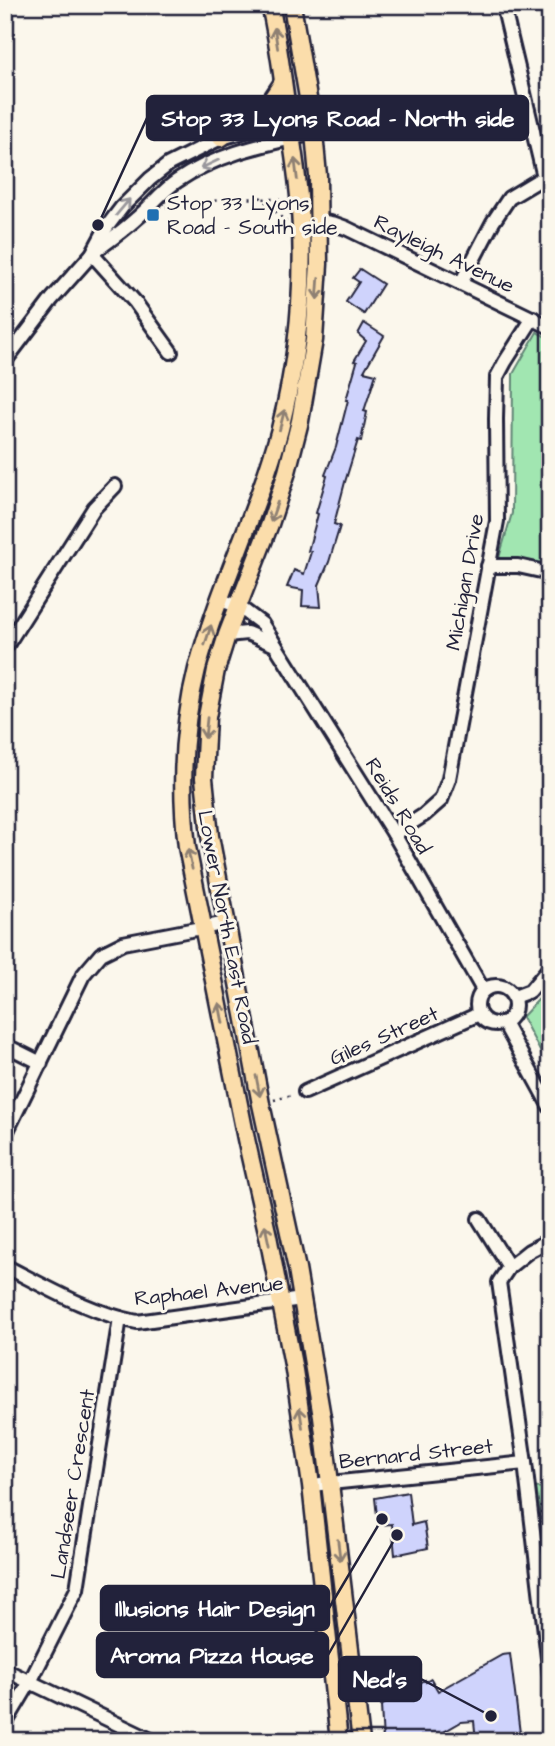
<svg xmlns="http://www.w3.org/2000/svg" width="555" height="1746" viewBox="0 0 555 1746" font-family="'Architects Daughter',sans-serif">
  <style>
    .green { fill: #a1e6b1; stroke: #628476; stroke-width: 2 }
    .building { fill: #cfd3fc; stroke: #22223b; stroke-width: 2 }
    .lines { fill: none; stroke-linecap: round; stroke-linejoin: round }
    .minor-casing { stroke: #22223b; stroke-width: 18 }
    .major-casing { stroke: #22223b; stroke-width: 21 }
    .path { stroke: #22223b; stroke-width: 2.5; stroke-dasharray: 2 5; stroke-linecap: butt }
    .minor { stroke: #fbf7ec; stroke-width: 12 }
    .major { stroke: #fbddab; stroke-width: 16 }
    .oneway { stroke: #8e8073 }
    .oneway2 { stroke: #99979c }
    .poi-dot { fill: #1f6fb2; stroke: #fbf7ec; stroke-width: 2.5 }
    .labels { text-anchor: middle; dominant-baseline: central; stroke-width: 6; stroke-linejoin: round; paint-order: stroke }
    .poi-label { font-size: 21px; fill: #22223b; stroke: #fbf7ec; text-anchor: start }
    .street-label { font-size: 21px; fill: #22223b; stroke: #fbf7ec }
    .leader { fill: none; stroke: #22223b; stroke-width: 2.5 }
    .callout-dot { fill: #22223b; stroke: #fbf7ec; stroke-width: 2.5 }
    .callout { fill: #22223b; stroke: #22223b; stroke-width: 2.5 }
    .callout-label { font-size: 23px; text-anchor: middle; font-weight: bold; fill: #fff }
  </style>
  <rect width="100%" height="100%" fill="#fbf7ec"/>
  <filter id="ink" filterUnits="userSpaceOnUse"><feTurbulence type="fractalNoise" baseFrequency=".0143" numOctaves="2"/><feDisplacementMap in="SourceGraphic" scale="14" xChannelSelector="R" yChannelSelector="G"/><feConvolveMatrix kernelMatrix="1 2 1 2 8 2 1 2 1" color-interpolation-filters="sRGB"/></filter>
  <g filter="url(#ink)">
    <g class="green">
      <path d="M537,332L550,339V568L499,558L512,513L513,374Z"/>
      <path d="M550,987V1070L522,1017Z"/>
      <path d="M550,1486V1575L536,1488Z"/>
    </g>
    <g class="building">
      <path d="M360,269L383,284L364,314L346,302L359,282L353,278Z"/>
      <path d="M364,323L384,336L364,371L376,374L364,411L367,412L361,441L358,440L345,482L334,524L340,526L329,562L319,585L321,607L302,606L303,590L287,587L294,570L304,574L311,552L308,551L318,514L316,513L327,476L325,475L336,447L348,400H346L357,362L354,361L366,341L358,334Z"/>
      <path d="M408,1492L412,1525L424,1522L428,1548L395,1555L392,1524L378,1525L375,1498Z"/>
      <path d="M510,1654L521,1741H476L474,1721L461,1722L428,1741H383L381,1706L425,1680L426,1682L431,1679L438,1691L502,1655Z"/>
    </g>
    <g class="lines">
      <g class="minor-casing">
        <g id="minor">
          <path d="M503,5L544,177"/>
          <path d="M320,221L335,224L346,228L550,327"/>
          <path d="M95,251C109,241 124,230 137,218C151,206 162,191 177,181C218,153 267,144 314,133"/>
          <path d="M92,254L135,302L171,352"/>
          <path d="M461,283L493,222L509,198L544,177L550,176"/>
          <path d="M5,361L52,299L92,254L106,228L122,207L150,179L169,164L221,138L289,119L311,116"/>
          <path d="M488,566H518L550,573"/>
          <path d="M220,600L238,606L262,624L394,834L483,990"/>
          <path d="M227,635L247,633L275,645"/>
          <path d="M5,648L94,508L115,486"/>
          <path d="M394,834L424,815L441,800L449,779L497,521L496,419L497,377L505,362L533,318"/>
          <circle cx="496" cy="1005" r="19"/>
          <path d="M514,997L530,991L550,967"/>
          <path d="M504,1023L550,1107"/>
          <path d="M5,1045L41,1063"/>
          <path d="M305,1092L479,1014"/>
          <path d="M5,1135L83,975L101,954L123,943L227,923"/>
          <path d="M479,1219L509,1267"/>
          <path d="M550,1240L529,1251L509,1267L499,1282L525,1463L550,1675"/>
          <path d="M5,1266C48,1288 90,1313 137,1322L302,1299"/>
          <path d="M311,1485L525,1463"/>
          <path d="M5,1670L153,1741"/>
          <path d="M5,1724L30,1682L77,1589L120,1318"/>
        </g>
      </g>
      <g class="major-casing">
        <g id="major">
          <path d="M270,5C278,40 282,75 287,109C292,143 298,176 300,209C305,283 298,358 280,429C258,511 219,587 197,669C182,728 180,787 187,847L246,1139L268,1236L294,1370L311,1485L339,1741"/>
          <path d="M292,5L314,133L318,176L319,264L314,340L300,421L287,472L270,524L227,635L216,670L207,717L204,778L210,836L261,1104L297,1269L322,1417L361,1741"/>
          <path d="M221,138L271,100L283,82"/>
        </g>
      </g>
      <g class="path">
        <path d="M260,197L286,222"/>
        <path d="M166,207C205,201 244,196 284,200"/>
        <path d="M274,1100L292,1095"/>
        <path d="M541,1493L550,1499"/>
      </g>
      <use href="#minor" class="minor"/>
      <use href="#major" class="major"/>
    </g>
    <defs><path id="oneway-shaft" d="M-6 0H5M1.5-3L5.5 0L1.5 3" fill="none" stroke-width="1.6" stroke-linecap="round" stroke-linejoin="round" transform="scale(1.75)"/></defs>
    <g class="oneway">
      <use href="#oneway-shaft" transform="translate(276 38) rotate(-99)"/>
      <use href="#oneway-shaft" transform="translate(296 169) rotate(-97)"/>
      <use href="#oneway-shaft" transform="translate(318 289) rotate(94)"/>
      <use href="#oneway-shaft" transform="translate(282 420) rotate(-76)"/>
      <use href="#oneway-shaft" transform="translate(274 512) rotate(109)"/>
      <use href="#oneway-shaft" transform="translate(208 635) rotate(-72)"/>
      <use href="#oneway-shaft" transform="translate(206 728) rotate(96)"/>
      <use href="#oneway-shaft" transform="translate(190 859) rotate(-102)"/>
      <use href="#oneway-shaft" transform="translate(221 1013) rotate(-101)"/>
      <use href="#oneway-shaft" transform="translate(258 1086) rotate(79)"/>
      <use href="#oneway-shaft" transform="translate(267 1235) rotate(-102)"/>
      <use href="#oneway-shaft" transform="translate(301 1418) rotate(-99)"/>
      <use href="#oneway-shaft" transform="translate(339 1550) rotate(83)"/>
    </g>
    <g class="oneway2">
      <use href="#oneway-shaft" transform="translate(210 164) rotate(155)"/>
      <use href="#oneway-shaft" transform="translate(123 207) rotate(-50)"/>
    </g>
  </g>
  <rect class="poi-dot" x="146" y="208" width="14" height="14" rx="3.5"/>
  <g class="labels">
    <g class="poi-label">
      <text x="167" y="203">Stop 33 Lyons<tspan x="167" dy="24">Road - South side</tspan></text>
    </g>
    <g class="street-label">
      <text transform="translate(444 254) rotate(26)">Rayleigh Avenue</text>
      <text transform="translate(465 582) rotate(-80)">Michigan Drive</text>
      <text transform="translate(398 806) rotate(59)">Reids Road</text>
      <text transform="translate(227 927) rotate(79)">Lower North East Road</text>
      <text transform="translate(384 1036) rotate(-24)">Giles Street</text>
      <text transform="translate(209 1291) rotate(-6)">Raphael Avenue</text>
      <text transform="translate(416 1454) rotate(-6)">Bernard Street</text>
      <text transform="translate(73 1484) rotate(-81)">Landseer Crescent</text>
    </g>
  </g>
  <path class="leader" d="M98 225L147 118M382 1519L329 1608M397 1535L328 1655M491 1716L421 1679"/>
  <g class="callout-dot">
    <circle cx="98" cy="225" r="7"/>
    <circle cx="382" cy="1519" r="7"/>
    <circle cx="397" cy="1535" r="7"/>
    <circle cx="491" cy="1716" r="7"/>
  </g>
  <g class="callout">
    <rect x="147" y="96" width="381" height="44" rx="7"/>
    <rect x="101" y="1586" width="228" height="44" rx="7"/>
    <rect x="97" y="1633" width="231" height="44" rx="7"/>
    <rect x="339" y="1657" width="82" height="44" rx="7"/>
  </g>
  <g class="callout-label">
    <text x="338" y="126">Stop 33 Lyons Road - North side</text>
    <text x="215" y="1616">Illusions Hair Design</text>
    <text x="212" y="1663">Aroma Pizza House</text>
    <text x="380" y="1687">Ned's</text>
  </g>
  <rect width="555" height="1746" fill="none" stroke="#fbf7ec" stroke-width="28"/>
  <rect x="14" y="14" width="527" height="1718" fill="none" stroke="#22223b" stroke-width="2.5" filter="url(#ink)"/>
</svg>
